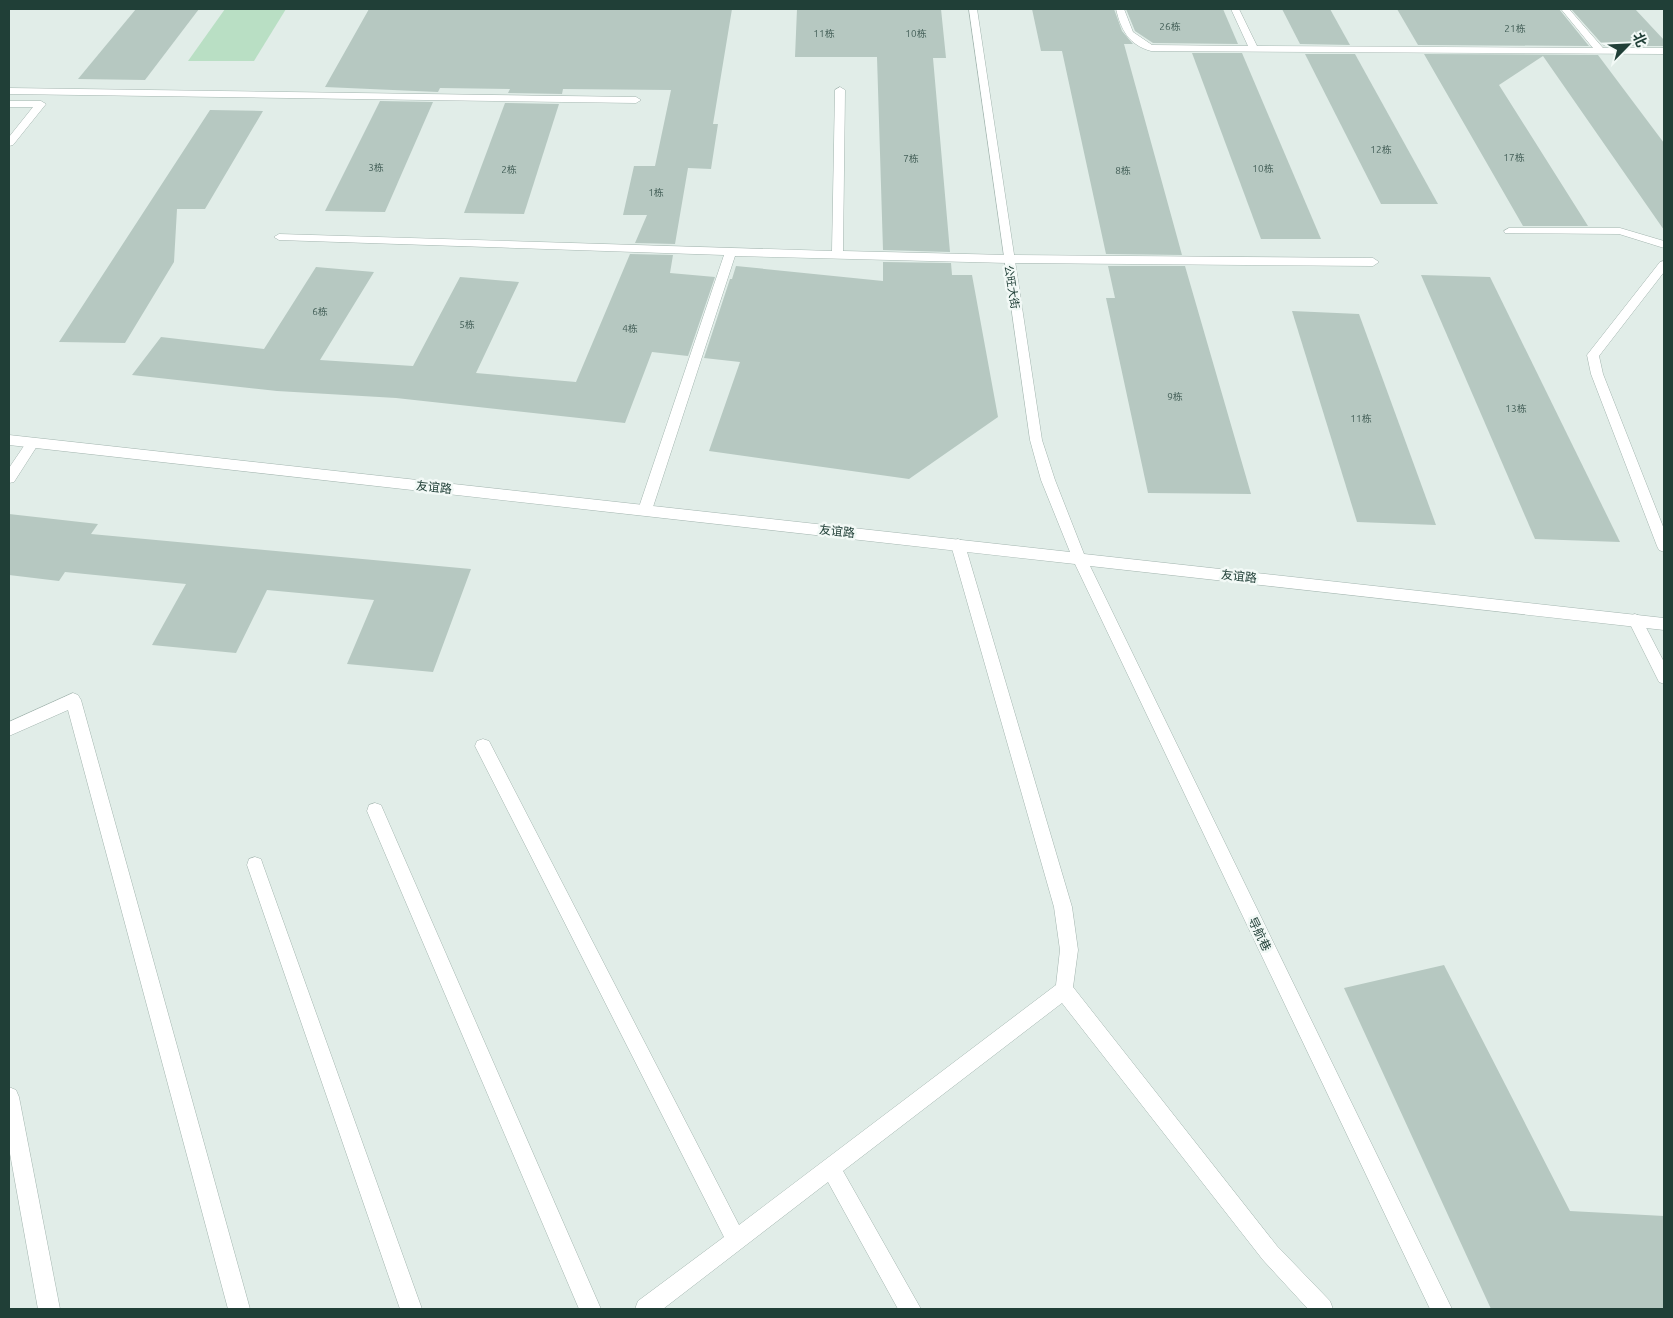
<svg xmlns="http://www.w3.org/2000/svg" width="1673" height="1318" viewBox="0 0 1673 1318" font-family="Ubuntu,'Noto Sans SC',sans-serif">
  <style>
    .green { fill: #b9dfc4 }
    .building { fill: #b6c8c1 }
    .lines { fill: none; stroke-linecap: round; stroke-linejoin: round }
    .lane-casing { stroke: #a3b5af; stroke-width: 1 }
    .street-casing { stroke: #a3b5af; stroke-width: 1 }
    .lane { fill: #fff; fill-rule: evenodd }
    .street { fill: #fff; fill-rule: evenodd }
    .labels { text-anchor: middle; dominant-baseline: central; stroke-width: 5; stroke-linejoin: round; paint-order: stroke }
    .number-label { font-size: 10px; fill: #46615a }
    .far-street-label { font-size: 11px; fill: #203f37; stroke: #f2f9f6 }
    .street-label { font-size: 12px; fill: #203f37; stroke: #f2f9f6 }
  </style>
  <rect width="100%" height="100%" fill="#e1ede8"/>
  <path class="green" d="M225,9H286L254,61H188Z"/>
  <g class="building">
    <path d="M136,9H199L145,80L78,79Z"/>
    <path d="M369,9H732L713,124H718L711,169L688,168L675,244L635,243L647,215H623L634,166H655L671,90L563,89L562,94L508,93L510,89L440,88L438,92L325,87Z"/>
    <path d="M797,9H941L946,58H933L950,252L883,250L877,57H795Z"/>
    <path d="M1032,9H1114L1122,31L1133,44H1124L1182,255L1106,254L1062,51H1041Z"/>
    <path d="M1126,9H1223L1238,44L1153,43L1135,31Z"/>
    <path d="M1282,9H1330L1350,45L1300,44Z"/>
    <path d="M1397,9H1559L1589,46L1418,45Z"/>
    <path d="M1571,9H1635L1664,40V46H1604Z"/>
    <path d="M1192,53H1242L1321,239H1261Z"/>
    <path d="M1305,54H1355L1438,204H1381Z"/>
    <path d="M1424,54L1598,55L1664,143V230L1543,56L1499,85L1588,226H1523Z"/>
    <path d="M380,101L433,102L385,212L325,211Z"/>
    <path d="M505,103L559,104L524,214L464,213Z"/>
    <path d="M210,110L263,111L205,209H177L174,262L125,343L59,342Z"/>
    <path d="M630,254L673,255L670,273L715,277L688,356L652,352L625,423L396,398L277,391L132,375L161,337L264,349L316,267L374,272L320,360L413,366L460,277L519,282L476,373L576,382Z"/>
    <path d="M883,262L951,263L952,275H972L998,417L909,479L709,451L740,362L704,358L730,279H732L736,266L883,281Z"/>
    <path d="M1108,266H1185L1251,494L1148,493L1106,298H1115Z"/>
    <path d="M1421,275L1490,277L1620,542L1535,539Z"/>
    <path d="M1292,311L1359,314L1436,525L1357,522Z"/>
    <path d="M9,514L98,524L91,534L471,569L433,672L347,664L374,600L267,590L236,653L152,645L186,584L65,572L59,581L9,575Z"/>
    <path d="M1444,965L1570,1211L1664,1216V1309H1491L1344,988Z"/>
  </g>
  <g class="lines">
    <g class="lane-casing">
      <g id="lane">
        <path d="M1116,9H1124L1133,32L1152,45L1248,46L1231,9H1239L1257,46L1593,48L1561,9H1569L1603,48H1664V54L1151,51C1129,45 1121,30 1116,9Z"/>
        <path d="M840,87L845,90L843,251L1008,255L1373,258L1379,262L1373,266L1008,263L735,256L652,510L645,515L638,510L724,255L279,240L274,237L279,234L832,251L835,90Z"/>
        <path d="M9,88L636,97L641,100L636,103L9,94Z"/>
        <path d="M9,101H41L46,104L13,145L9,146V137L33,107H9Z"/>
        <path d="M1509,228H1620L1664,241V248L1619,234L1505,233L1504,231Z"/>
        <path d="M1664,261V272L1599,356L1603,374L1664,529V552L1659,550L1657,546L1591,374L1587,355L1660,262Z"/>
        <path d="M33,438L39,443L14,482L9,483V468L28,440Z"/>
        <path d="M958,539L963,541L965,545L1072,907L1078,950L1073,987L1277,1246L1330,1301L1333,1309H1308L1263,1260L1062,1003L843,1171L921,1309H898L828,1182L663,1309H635L638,1301L724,1237L475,746L477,741L483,739L489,741L739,1225L1056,985L1060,950L1054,907L951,545L953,541Z"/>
        <path d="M1635,614L1640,616L1664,662V684L1659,682L1628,620L1630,616Z"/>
        <path d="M73,693L78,695L81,700L250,1309H228L68,710L9,736V722Z"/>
        <path d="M375,803L381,805L601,1309H579L367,811L369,805Z"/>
        <path d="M255,857L261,859L263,865L422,1309H400L247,865L249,859Z"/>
        <path d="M9,1087L16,1090L19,1097L60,1309H38L9,1148Z"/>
      </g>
    </g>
    <g class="street-casing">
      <path id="street" d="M969,9H977L1042,440L1055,480L1084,554L1664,618V630L1090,566L1452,1309H1430L1075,564L9,445V435L1070,552L1041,480L1030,440Z"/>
    </g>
    <use href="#lane" class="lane"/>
    <use href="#street" class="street"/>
  </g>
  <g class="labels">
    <g class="number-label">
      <text x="1170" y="26">26栋</text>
      <text x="1515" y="28">21栋</text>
      <text x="824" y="33">11栋</text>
      <text x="916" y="33">10栋</text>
      <text x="1381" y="149">12栋</text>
      <text x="1514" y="157">17栋</text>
      <text x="911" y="158">7栋</text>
      <text x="376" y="167">3栋</text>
      <text x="1263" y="168">10栋</text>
      <text x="509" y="169">2栋</text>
      <text x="1123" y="170">8栋</text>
      <text x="656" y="192">1栋</text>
      <text x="320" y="311">6栋</text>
      <text x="467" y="324">5栋</text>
      <text x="630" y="328">4栋</text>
      <text x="1175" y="396">9栋</text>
      <text x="1516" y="408">13栋</text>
      <text x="1361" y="418">11栋</text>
    </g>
    <g class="far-street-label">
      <text transform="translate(1012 287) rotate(81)">公旺大街</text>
    </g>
    <g class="street-label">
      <text transform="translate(434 487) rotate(6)">友谊路</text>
      <text transform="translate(837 531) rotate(6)">友谊路</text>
      <text transform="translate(1239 576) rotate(6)">友谊路</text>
      <text transform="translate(1260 934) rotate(64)">导航巷</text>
    </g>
  </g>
  <rect width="1673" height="1318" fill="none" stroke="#203f37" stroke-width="20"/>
  <g transform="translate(1628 45) rotate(66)" stroke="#f2f9f6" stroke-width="4" paint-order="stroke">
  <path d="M0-4L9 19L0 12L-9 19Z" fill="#203f37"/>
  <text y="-8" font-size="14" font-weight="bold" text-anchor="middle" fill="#203f37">北</text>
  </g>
</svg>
